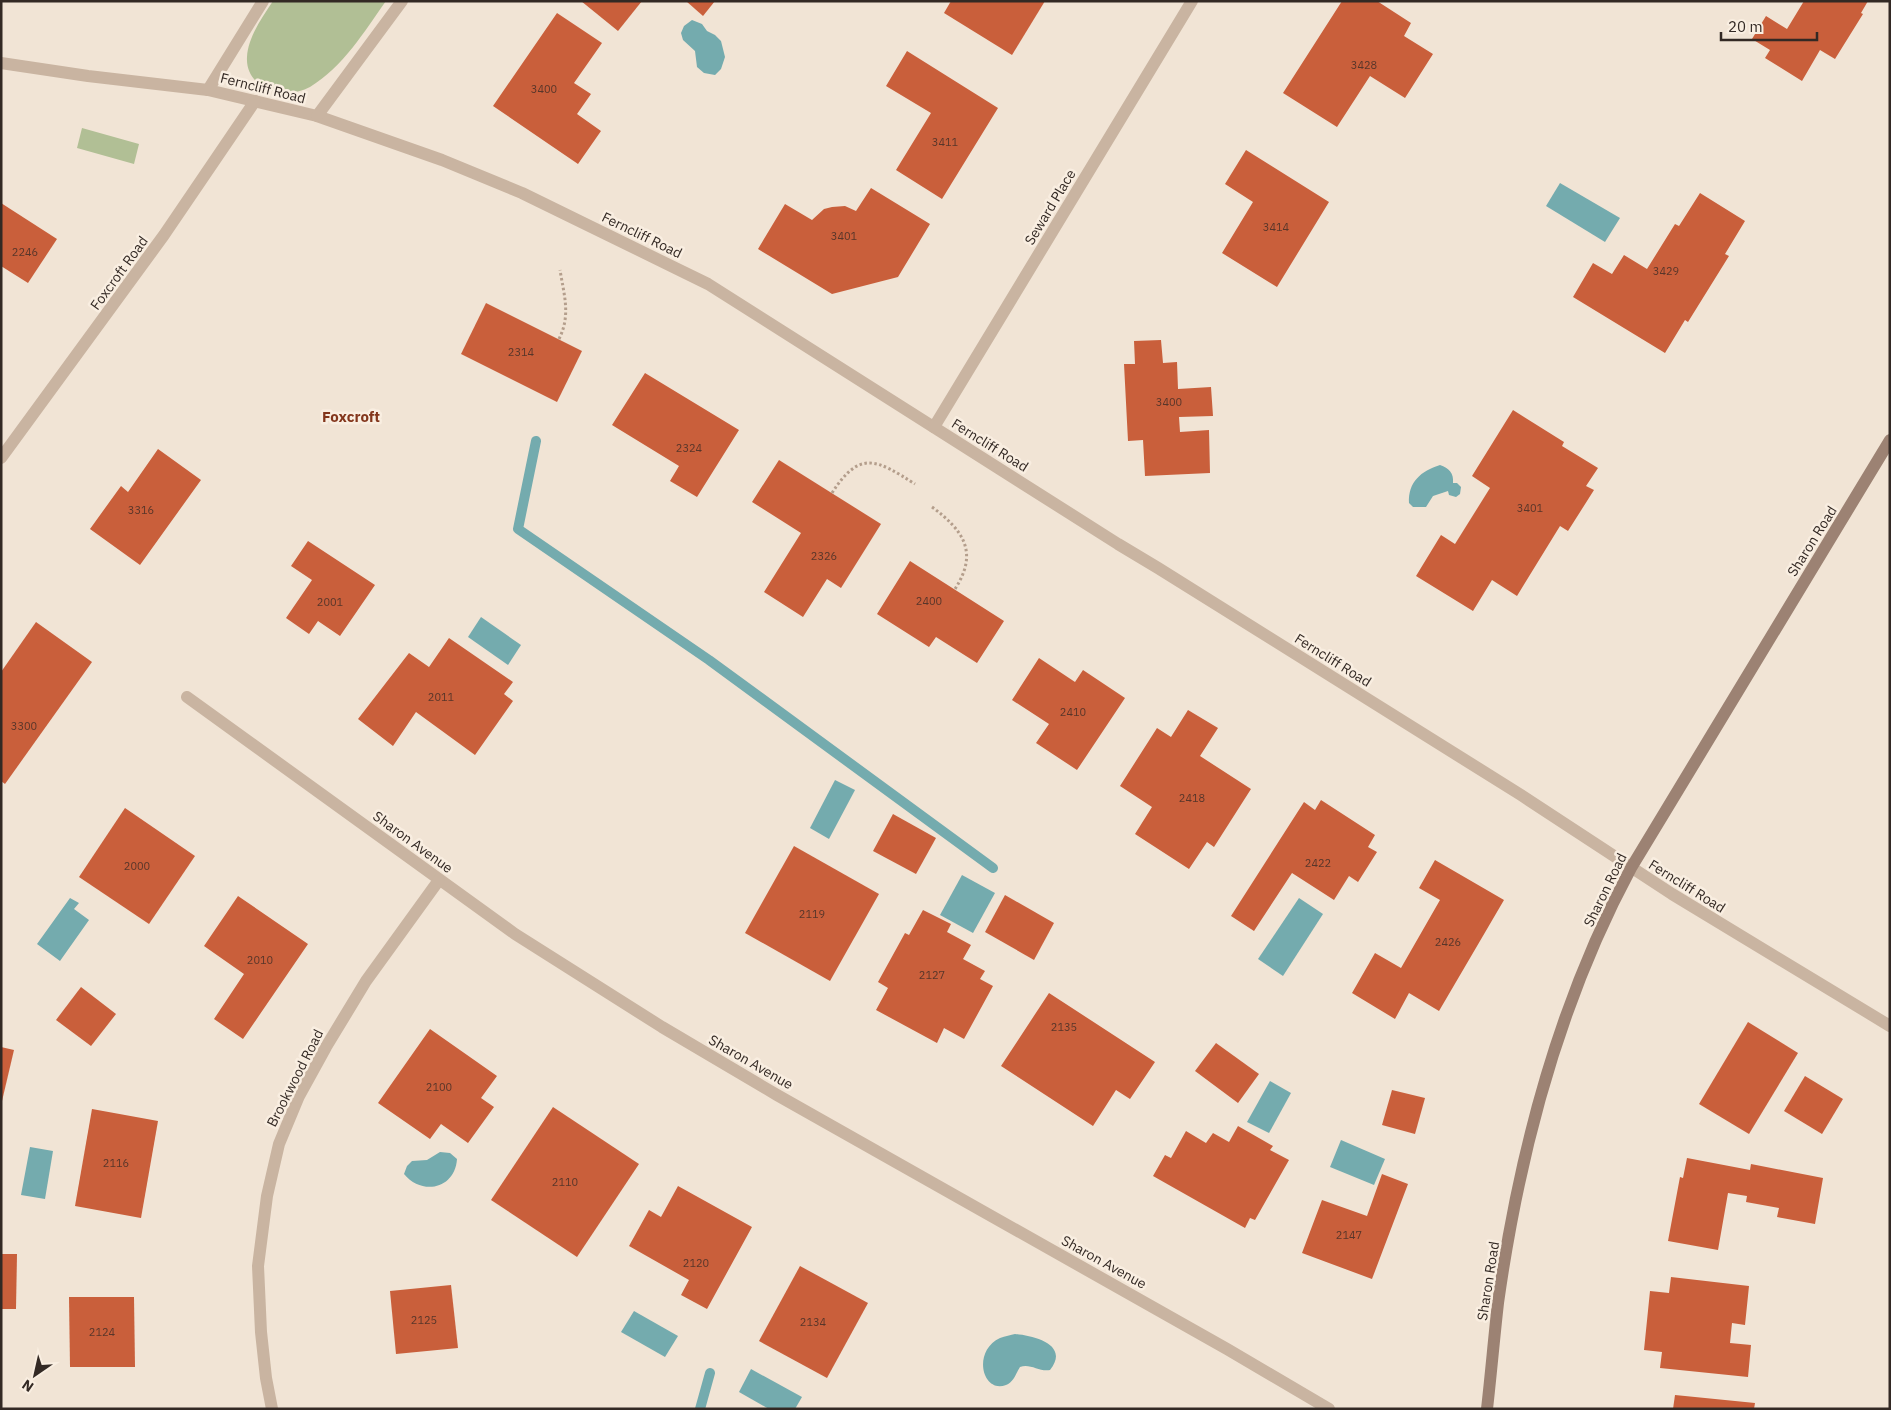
<svg xmlns="http://www.w3.org/2000/svg" width="1891" height="1410" viewBox="0 0 1891 1410" font-family="'IBM Plex Sans',sans-serif">
  <style>
    .green { fill: #b1bf95 }
    .water { fill: #74abae }
    .lines { fill: none; stroke-linecap: round; stroke-linejoin: round }
    .stream { stroke: #74abae; stroke-width: 10 }
    .building { fill: #c95f3b }
    .path { stroke: #b49e8c; stroke-width: 3; stroke-dasharray: 2.5 2.5; stroke-linecap: butt }
    .street { stroke: #c9b4a1; stroke-width: 12 }
    .secondary { stroke: #9c8273; stroke-width: 12 }
    .labels { text-anchor: middle; dominant-baseline: central; stroke-width: 5; stroke-linejoin: round; paint-order: stroke }
    .number-label { font-size: 11px; fill: #58362a }
    .street-label { font-size: 14px; fill: #332924; stroke: #f9eee1 }
    .neighbourhood-label { font-size: 15px; font-weight: bold; fill: #83361c; stroke: #f9eee1 }
  </style>
  <rect width="100%" height="100%" fill="#f1e4d5"/>
  <g class="green">
    <path d="M273,1H386C364,32 343,67 310,87C285,101 245,89 247,57C248,37 263,16 273,1Z"/>
    <path d="M82,128L139,144L134,164L77,148Z"/>
  </g>
  <g class="water">
    <path d="M692,20L702,24L707,31L715,35L721,41L725,57L721,69L715,75L704,73L697,67L695,51L683,40L681,33L684,26Z"/>
    <path d="M1560,183L1620,218L1605,242L1546,206Z"/>
    <path d="M1440,465C1449,468 1454,473 1453,483H1457L1461,487L1460,494L1456,497L1449,495L1448,491L1433,496L1426,507H1413L1409,503C1408,482 1421,471 1440,465Z"/>
    <path d="M481,617L521,645L508,665L468,637Z"/>
    <path d="M835,780L855,790L829,839L810,828Z"/>
    <path d="M962,875L995,893L973,933L940,915Z"/>
    <path d="M70,898L79,903L74,909L89,920L60,961L37,944Z"/>
    <path d="M1299,898L1323,914L1283,976L1258,959Z"/>
    <path d="M1270,1081L1291,1093L1269,1133L1247,1122Z"/>
    <path d="M1341,1140L1385,1159L1374,1185L1330,1167Z"/>
    <path d="M30,1147L53,1151L45,1199L21,1195Z"/>
    <path d="M440,1152L450,1153L457,1159C455,1189 422,1196 404,1174L407,1166L412,1161L427,1160Z"/>
    <path d="M634,1311L678,1336L665,1357L621,1332Z"/>
    <path d="M1015,1334C1035,1336 1070,1345 1050,1370C1039,1372 1030,1363 1020,1367C1016,1373 1014,1382 1006,1385C982,1394 972,1351 1000,1338C1005,1336 1011,1335 1015,1334Z"/>
    <path d="M751,1369L802,1397L795,1409H769L739,1392Z"/>
  </g>
  <g class="lines">
    <g class="stream">
      <path d="M536,441L518,529L709,660L993,868"/>
      <path d="M700,1409L710,1373"/>
    </g>
  </g>
  <g class="building">
    <path d="M581,1H642L618,31Z"/>
    <path d="M686,1H715L703,16Z"/>
    <path d="M951,1H1045L1012,55L944,13Z"/>
    <path d="M1342,1H1377L1411,23L1404,36L1433,54L1405,98L1370,76L1337,127L1283,93Z"/>
    <path d="M1804,1H1868L1861,13L1863,14L1835,59L1820,50L1802,81L1765,58L1770,50L1752,39L1766,16L1787,29Z"/>
    <path d="M557,13L602,43L574,83L591,94L577,114L601,131L578,164L493,106Z"/>
    <path d="M907,51L998,108L942,199L896,170L931,113L886,86Z"/>
    <path d="M1246,150L1329,202L1277,287L1222,253L1253,202L1225,184Z"/>
    <path d="M871,188L930,224L898,277L832,294L758,249L785,204L812,220L824,209L832,207L845,206L856,211Z"/>
    <path d="M1700,193L1745,221L1725,254L1729,256L1688,322L1685,320L1665,353L1573,297L1593,263L1612,274L1624,255L1647,269L1675,224L1679,226Z"/>
    <path d="M1,203L57,239L28,283L1,266Z"/>
    <path d="M486,303L582,351L557,402L461,354Z"/>
    <path d="M1161,340L1163,363L1177,362L1178,389L1211,387L1213,416L1179,417L1180,432L1209,430L1210,473L1145,476L1143,440L1128,441L1124,364H1135L1134,341Z"/>
    <path d="M645,373L739,430L697,497L670,481L679,466L612,425Z"/>
    <path d="M1513,410L1564,442L1562,446L1598,468L1586,486L1594,490L1568,531L1560,526L1517,596L1492,580L1473,611L1416,576L1441,535L1455,544L1490,488L1472,476Z"/>
    <path d="M158,449L201,480L140,565L90,529L121,486L128,492Z"/>
    <path d="M779,460L881,524L841,588L827,579L803,617L764,592L801,533L752,502Z"/>
    <path d="M308,541L375,585L340,636L318,621L309,634L286,618L312,580L291,566Z"/>
    <path d="M910,561L1004,621L977,663L936,637L929,647L877,614Z"/>
    <path d="M36,622L92,662L5,784L1,781V672Z"/>
    <path d="M449,638L513,682L504,694L513,701L475,755L416,712L393,746L358,719L409,653L429,667Z"/>
    <path d="M1039,658L1075,682L1083,670L1125,698L1077,770L1036,743L1049,724L1012,700Z"/>
    <path d="M1188,710L1218,728L1200,756L1251,789L1214,847L1207,842L1189,869L1135,834L1152,807L1120,786L1157,728L1171,737Z"/>
    <path d="M1321,800L1375,835L1368,847L1377,852L1358,882L1349,876L1334,900L1292,873L1254,931L1231,916L1304,802L1315,810Z"/>
    <path d="M125,808L195,856L149,924L79,877Z"/>
    <path d="M893,814L936,838L916,874L873,851Z"/>
    <path d="M794,846L879,894L830,981L745,933Z"/>
    <path d="M1435,860L1504,900L1439,1011L1409,993L1395,1019L1352,993L1375,953L1401,968L1440,900L1419,888Z"/>
    <path d="M1005,895L1054,923L1034,960L985,932Z"/>
    <path d="M238,896L308,944L243,1039L214,1019L244,974L204,946Z"/>
    <path d="M923,910L951,924L947,932L971,945L963,959L985,971L980,979L993,986L964,1039L944,1028L937,1043L876,1010L888,988L878,982L905,933L909,935Z"/>
    <path d="M81,987L116,1014L91,1046L56,1020Z"/>
    <path d="M1049,993L1155,1062L1130,1099L1116,1090L1093,1126L1001,1066Z"/>
    <path d="M1748,1022L1798,1053L1749,1134L1699,1104Z"/>
    <path d="M430,1029L497,1076L481,1098L494,1107L468,1143L441,1124L430,1139L378,1103Z"/>
    <path d="M1216,1043L1259,1074L1238,1103L1195,1071Z"/>
    <path d="M1,1047L14,1050L2,1101H1Z"/>
    <path d="M1805,1076L1843,1099L1822,1134L1784,1111Z"/>
    <path d="M1392,1090L1425,1098L1415,1134L1382,1125Z"/>
    <path d="M553,1107L639,1164L577,1257L491,1200Z"/>
    <path d="M92,1109L158,1121L141,1218L75,1206Z"/>
    <path d="M1238,1126L1273,1146L1270,1150L1289,1160L1255,1220L1250,1218L1245,1228L1153,1176L1165,1155L1171,1158L1186,1131L1206,1143L1213,1133L1229,1142Z"/>
    <path d="M1687,1158L1750,1170L1751,1164L1823,1178L1815,1224L1777,1217L1779,1208L1746,1202L1747,1196L1728,1193L1718,1250L1668,1241L1680,1177L1683,1178Z"/>
    <path d="M1382,1174L1408,1184L1372,1279L1302,1253L1322,1200L1367,1216Z"/>
    <path d="M678,1186L752,1227L707,1309L681,1295L689,1280L629,1246L649,1210L661,1217Z"/>
    <path d="M1,1254H17L16,1309H1Z"/>
    <path d="M800,1266L868,1303L827,1378L759,1341Z"/>
    <path d="M1671,1277L1749,1286L1745,1325L1732,1323L1730,1343L1751,1345L1748,1377L1660,1368L1662,1352L1644,1350L1650,1291L1669,1293Z"/>
    <path d="M451,1285L458,1348L396,1354L390,1291Z"/>
    <path d="M69,1297H134L135,1367H70Z"/>
    <path d="M1675,1395L1755,1403L1754,1409H1673Z"/>
  </g>
  <g class="lines">
    <g class="path">
      <path d="M559,339C571,315 564,295 560,270"/>
      <path d="M832,493C860,449 877,460 915,484"/>
      <path d="M932,507C963,530 979,552 955,589"/>
    </g>
    <g class="street">
      <path d="M1,63L88,76L208,90L317,116L442,160L522,193L708,284L1118,544L1158,568L1521,795L1672,894L1890,1026"/>
      <path d="M208,90L263,1"/>
      <path d="M317,116L402,1"/>
      <path d="M934,427L1192,1"/>
      <path d="M1,458L164,235L255,101"/>
      <path d="M187,697L515,934L662,1027L777,1095L1227,1349L1329,1409"/>
      <path d="M272,1409L266,1378L261,1332L258,1266L267,1196L279,1144L299,1096L326,1047L366,981L439,880"/>
    </g>
    <path class="secondary" d="M1487,1409C1491,1374 1494,1338 1498,1303C1519,1153 1559,1002 1631,868L1890,440"/>
  </g>
  <g class="labels">
    <g class="number-label">
      <text x="1364" y="65">3428</text>
      <text x="544" y="89">3400</text>
      <text x="945" y="142">3411</text>
      <text x="1276" y="227">3414</text>
      <text x="844" y="236">3401</text>
      <text x="25" y="252">2246</text>
      <text x="1666" y="271">3429</text>
      <text x="521" y="352">2314</text>
      <text x="1169" y="402">3400</text>
      <text x="689" y="448">2324</text>
      <text x="1530" y="508">3401</text>
      <text x="141" y="510">3316</text>
      <text x="824" y="556">2326</text>
      <text x="929" y="601">2400</text>
      <text x="330" y="602">2001</text>
      <text x="441" y="697">2011</text>
      <text x="1073" y="712">2410</text>
      <text x="24" y="726">3300</text>
      <text x="1192" y="798">2418</text>
      <text x="1318" y="863">2422</text>
      <text x="137" y="866">2000</text>
      <text x="812" y="914">2119</text>
      <text x="1448" y="942">2426</text>
      <text x="260" y="960">2010</text>
      <text x="932" y="975">2127</text>
      <text x="1064" y="1027">2135</text>
      <text x="439" y="1087">2100</text>
      <text x="116" y="1163">2116</text>
      <text x="565" y="1182">2110</text>
      <text x="1349" y="1235">2147</text>
      <text x="696" y="1263">2120</text>
      <text x="424" y="1320">2125</text>
      <text x="813" y="1322">2134</text>
      <text x="102" y="1332">2124</text>
    </g>
    <g class="street-label">
      <text transform="translate(263 88) rotate(14)">Ferncliff Road</text>
      <text transform="translate(1050 207) rotate(-59)">Seward Place</text>
      <text transform="translate(642 235) rotate(26)">Ferncliff Road</text>
      <text transform="translate(119 273) rotate(-54)">Foxcroft Road</text>
      <text transform="translate(990 445) rotate(32)">Ferncliff Road</text>
      <text transform="translate(1812 541) rotate(-58)">Sharon Road</text>
      <text transform="translate(1333 660) rotate(32)">Ferncliff Road</text>
      <text transform="translate(413 842) rotate(36)">Sharon Avenue</text>
      <text transform="translate(1687 886) rotate(32)">Ferncliff Road</text>
      <text transform="translate(1605 890) rotate(-64)">Sharon Road</text>
      <text transform="translate(751 1062) rotate(30)">Sharon Avenue</text>
      <text transform="translate(295 1078) rotate(-63)">Brookwood Road</text>
      <text transform="translate(1104 1262) rotate(29)">Sharon Avenue</text>
      <text transform="translate(1488 1281) rotate(-81)">Sharon Road</text>
    </g>
    <g class="neighbourhood-label">
      <text x="351" y="416">Foxcroft</text>
    </g>
  </g>
  <rect width="1891" height="1410" fill="none" stroke="#332924" stroke-width="5"/>
  <g transform="translate(35 1375) rotate(214)" stroke="#f9eee1" stroke-width="4" paint-order="stroke">
  <path d="M0-4L9 19L0 12L-9 19Z" fill="#332924"/>
  <text y="-8" font-size="14" font-weight="bold" text-anchor="middle" fill="#332924">N</text>
  </g>
  <path d="M1721 32v8h96v-8" fill="none" stroke="#332924" stroke-width="2.5"/>
  <text x="1728" y="32" font-size="15" fill="#332924" stroke="#f9eee1" stroke-width="4" paint-order="stroke">20 m</text>
</svg>
